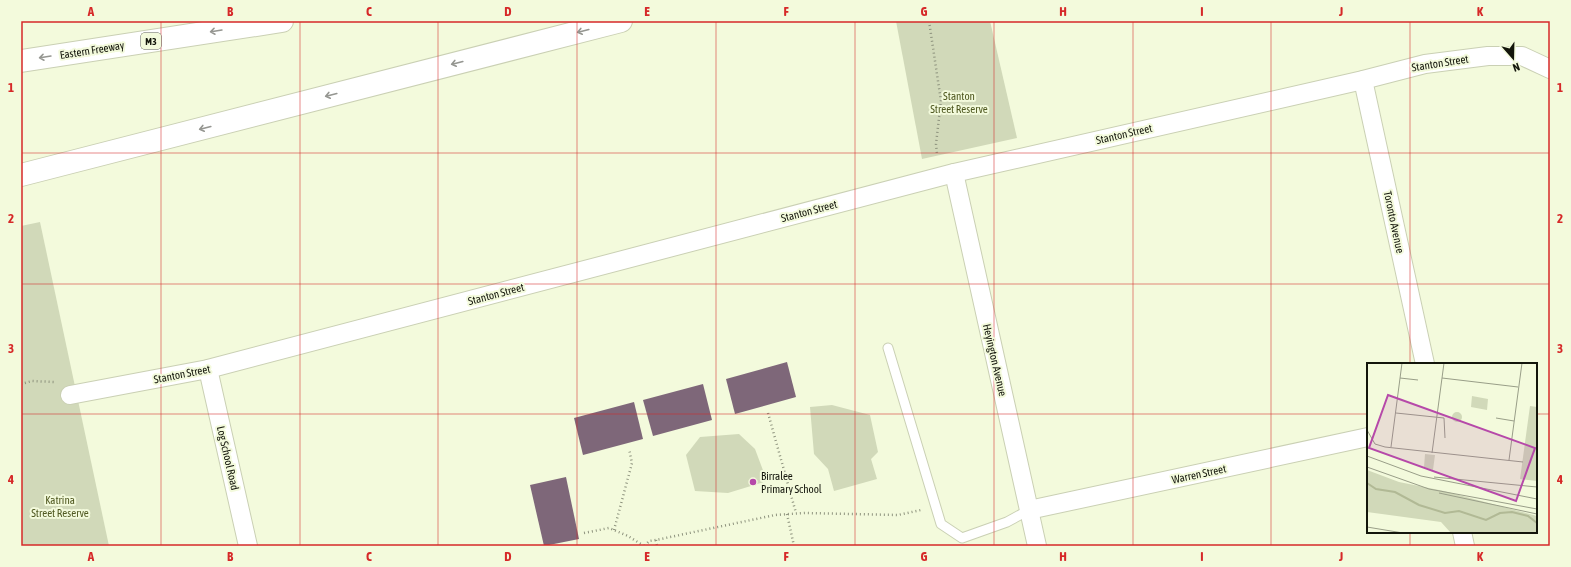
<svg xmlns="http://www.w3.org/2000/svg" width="1571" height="567" viewBox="0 0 1571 567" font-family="'Asap Condensed',sans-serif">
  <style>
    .green { fill: #d1d9b9 }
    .building { fill: #7e6779 }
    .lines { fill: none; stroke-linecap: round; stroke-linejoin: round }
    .service-casing { stroke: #cad0b4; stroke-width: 11 }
    .minor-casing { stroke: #cad0b4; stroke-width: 20 }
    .motorway-casing { stroke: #cad0b4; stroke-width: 24 }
    .path { stroke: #8e937e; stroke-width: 2.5; stroke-dasharray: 1 3; stroke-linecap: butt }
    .service { stroke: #fff; stroke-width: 9 }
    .minor { stroke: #fff; stroke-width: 18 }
    .motorway { stroke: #fff; stroke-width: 22 }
    .oneway { stroke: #959691 }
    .grid { fill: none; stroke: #d62828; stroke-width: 1; stroke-opacity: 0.55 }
    .poi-dot { fill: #b649a9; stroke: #f3fadc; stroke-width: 1.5 }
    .labels { text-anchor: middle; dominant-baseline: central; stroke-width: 4; stroke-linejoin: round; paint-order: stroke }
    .shield { fill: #f3fadc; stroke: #565a4a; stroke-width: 1 }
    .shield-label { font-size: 10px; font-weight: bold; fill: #13150b }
    .street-label { font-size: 11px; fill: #13150b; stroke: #f3fadc }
    .park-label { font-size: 11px; fill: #505921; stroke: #f3fadc }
    .poi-label { font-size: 11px; fill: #13150b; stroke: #f3fadc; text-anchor: start }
    .inset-river { fill: none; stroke: #b1b995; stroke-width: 2 }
    .inset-road { fill: none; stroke: #999e88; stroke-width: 1 }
    .view { fill: #b649a9; fill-opacity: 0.15; stroke: #b649a9; stroke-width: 2 }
    .inset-edge { fill: none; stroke: #13150b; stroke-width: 2 }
    .neatline { fill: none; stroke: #d62828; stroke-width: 1.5 }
    .grid-label { font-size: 13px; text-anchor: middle; font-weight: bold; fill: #d62828 }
  </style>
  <rect width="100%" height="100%" fill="#f3fadc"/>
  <g class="green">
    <path d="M896,21H990L1017,138L922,159Z"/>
    <path d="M40,222L109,546H21V226Z"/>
    <path d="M832,405L870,415L878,452L871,459L877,479L834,491L828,469L814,454L810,407Z"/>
    <path d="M739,434L755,449L767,481L728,493L695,491L686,455L700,437Z"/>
  </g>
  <g class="building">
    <path d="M787,362L796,397L735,414L726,379Z"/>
    <path d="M703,384L712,420L653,436L643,400Z"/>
    <path d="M634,402L643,439L583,455L574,418Z"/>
    <path d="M566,477L579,539L544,546L530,485Z"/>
  </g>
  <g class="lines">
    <g class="service-casing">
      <path id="service" d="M888,348L941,524L962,538L1007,522L1029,510"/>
    </g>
    <g class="minor-casing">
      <g id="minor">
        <path d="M1363,80L1425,364"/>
        <path d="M954,173L1037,546"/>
        <path d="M208,369L248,546"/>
        <path d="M70,395L208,369L954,173L1363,80L1425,64L1488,56H1522L1550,69"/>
        <path d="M1029,510L1368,437"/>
        <path d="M1462,532L1465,546"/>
      </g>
    </g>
    <g class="motorway-casing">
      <g id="motorway">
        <path d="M21,61L282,21"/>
        <path d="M21,175L621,21"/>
      </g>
    </g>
    <g class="path">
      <path d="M929,21L941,101L936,144L937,154"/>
      <path d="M21,384L32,381L54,382"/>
      <path d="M768,413L796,513"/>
      <path d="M787,514L794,546"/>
      <path d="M614,530L632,463L629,449"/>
      <path d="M584,533L609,528L628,536L644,546"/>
      <path d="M656,540L657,546"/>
      <path d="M645,546L649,541L656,540L775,515L805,513L898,515L921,510"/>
    </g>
    <use href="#service" class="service"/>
    <use href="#minor" class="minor"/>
    <use href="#motorway" class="motorway"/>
  </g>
  <defs><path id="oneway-shaft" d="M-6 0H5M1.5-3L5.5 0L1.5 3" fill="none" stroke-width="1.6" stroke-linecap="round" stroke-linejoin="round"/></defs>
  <g class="oneway">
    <use href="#oneway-shaft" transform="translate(216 31) rotate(171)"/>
    <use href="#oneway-shaft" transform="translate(583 31) rotate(166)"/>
    <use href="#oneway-shaft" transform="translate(45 57) rotate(171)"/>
    <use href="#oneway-shaft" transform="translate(457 63) rotate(166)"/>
    <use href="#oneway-shaft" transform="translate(331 95) rotate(166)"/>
    <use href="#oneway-shaft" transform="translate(205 128) rotate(166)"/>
  </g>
  <path class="grid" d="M161,21V546M300,21V546M438,21V546M577,21V546M716,21V546M855,21V546M994,21V546M1133,21V546M1271,21V546M1410,21V364M21,153H1550M21,284H1550M21,414H1368M1536,414H1550M1410,532V546"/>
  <circle class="poi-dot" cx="753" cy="482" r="4"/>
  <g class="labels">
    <rect class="shield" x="141" y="33" width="20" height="16" rx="3"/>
    <g class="shield-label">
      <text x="151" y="41">M3</text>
    </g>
    <g class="street-label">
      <text transform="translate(92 50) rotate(-9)">Eastern Freeway</text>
      <text transform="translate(1440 63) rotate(-9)">Stanton Street</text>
      <text transform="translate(1124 134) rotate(-13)">Stanton Street</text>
      <text transform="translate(809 211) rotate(-15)">Stanton Street</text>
      <text transform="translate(1394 222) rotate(78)">Toronto Avenue</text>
      <text transform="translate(496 294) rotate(-15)">Stanton Street</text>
      <text transform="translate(995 360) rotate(77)">Heyington Avenue</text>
      <text transform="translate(182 374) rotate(-11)">Stanton Street</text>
      <text transform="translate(228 458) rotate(77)">Log School Road</text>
      <text transform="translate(1199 474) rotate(-12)">Warren Street</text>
    </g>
    <g class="park-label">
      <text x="959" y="96">Stanton<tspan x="959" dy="13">Street Reserve</tspan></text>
      <text x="60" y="500">Katrina<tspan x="60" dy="13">Street Reserve</tspan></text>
    </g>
    <g class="poi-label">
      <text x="761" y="476">Birralee<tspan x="761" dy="13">Primary School</tspan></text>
    </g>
  </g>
  <g transform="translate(1367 363)">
    <rect width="170" height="170" fill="#f3fadc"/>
    <path d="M105,33L121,36L120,47L104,44ZM163,43L170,44V118L153,116ZM85 54a5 5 0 1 1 10 0a5 5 0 1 1-10 0ZM58,91L68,92L66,107L57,104ZM0,107L32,119L77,128L170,153V170H84L74,159L0,149Z" fill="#d1d9b9"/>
    <path class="inset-river" d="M0,120L9,126L28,129L52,142L78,150L92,148L119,157L133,150L145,149L161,153L170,160"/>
    <path class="inset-road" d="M33,15L51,17M75,15L151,24M29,50L77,55L78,75M129,55L147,58M0,67L8,81L18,84L156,99M24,84L35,0M65,90L77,0M0,93L54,113L170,136M142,97L155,0M0,104L62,126L170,146M67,114L170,124M72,130L170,151M0,164L36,170"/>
    <path class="view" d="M21,32L168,85L149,138L2,85Z"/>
    <rect width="170" height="170" class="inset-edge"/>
  </g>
  <rect width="1571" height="567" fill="none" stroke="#f3fadc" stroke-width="44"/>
  <g transform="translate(1513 58) rotate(160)" stroke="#f3fadc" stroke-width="3" paint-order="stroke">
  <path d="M0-3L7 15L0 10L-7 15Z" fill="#13150b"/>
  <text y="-6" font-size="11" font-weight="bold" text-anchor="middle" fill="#13150b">N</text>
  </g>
  <rect x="22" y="22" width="1527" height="523" class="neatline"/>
  <g class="grid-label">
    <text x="91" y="16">A</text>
    <text x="230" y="16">B</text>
    <text x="369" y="16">C</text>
    <text x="508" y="16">D</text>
    <text x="647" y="16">E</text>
    <text x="786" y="16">F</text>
    <text x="924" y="16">G</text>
    <text x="1063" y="16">H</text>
    <text x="1202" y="16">I</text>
    <text x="1341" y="16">J</text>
    <text x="1480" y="16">K</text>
    <text x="11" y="92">1</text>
    <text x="1560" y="92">1</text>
    <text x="11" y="223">2</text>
    <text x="1560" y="223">2</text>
    <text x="11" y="353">3</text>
    <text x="1560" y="353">3</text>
    <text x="11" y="484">4</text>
    <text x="1560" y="484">4</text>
    <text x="91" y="561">A</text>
    <text x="230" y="561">B</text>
    <text x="369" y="561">C</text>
    <text x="508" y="561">D</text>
    <text x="647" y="561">E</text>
    <text x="786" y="561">F</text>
    <text x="924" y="561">G</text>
    <text x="1063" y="561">H</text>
    <text x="1202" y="561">I</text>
    <text x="1341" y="561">J</text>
    <text x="1480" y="561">K</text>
  </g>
</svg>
